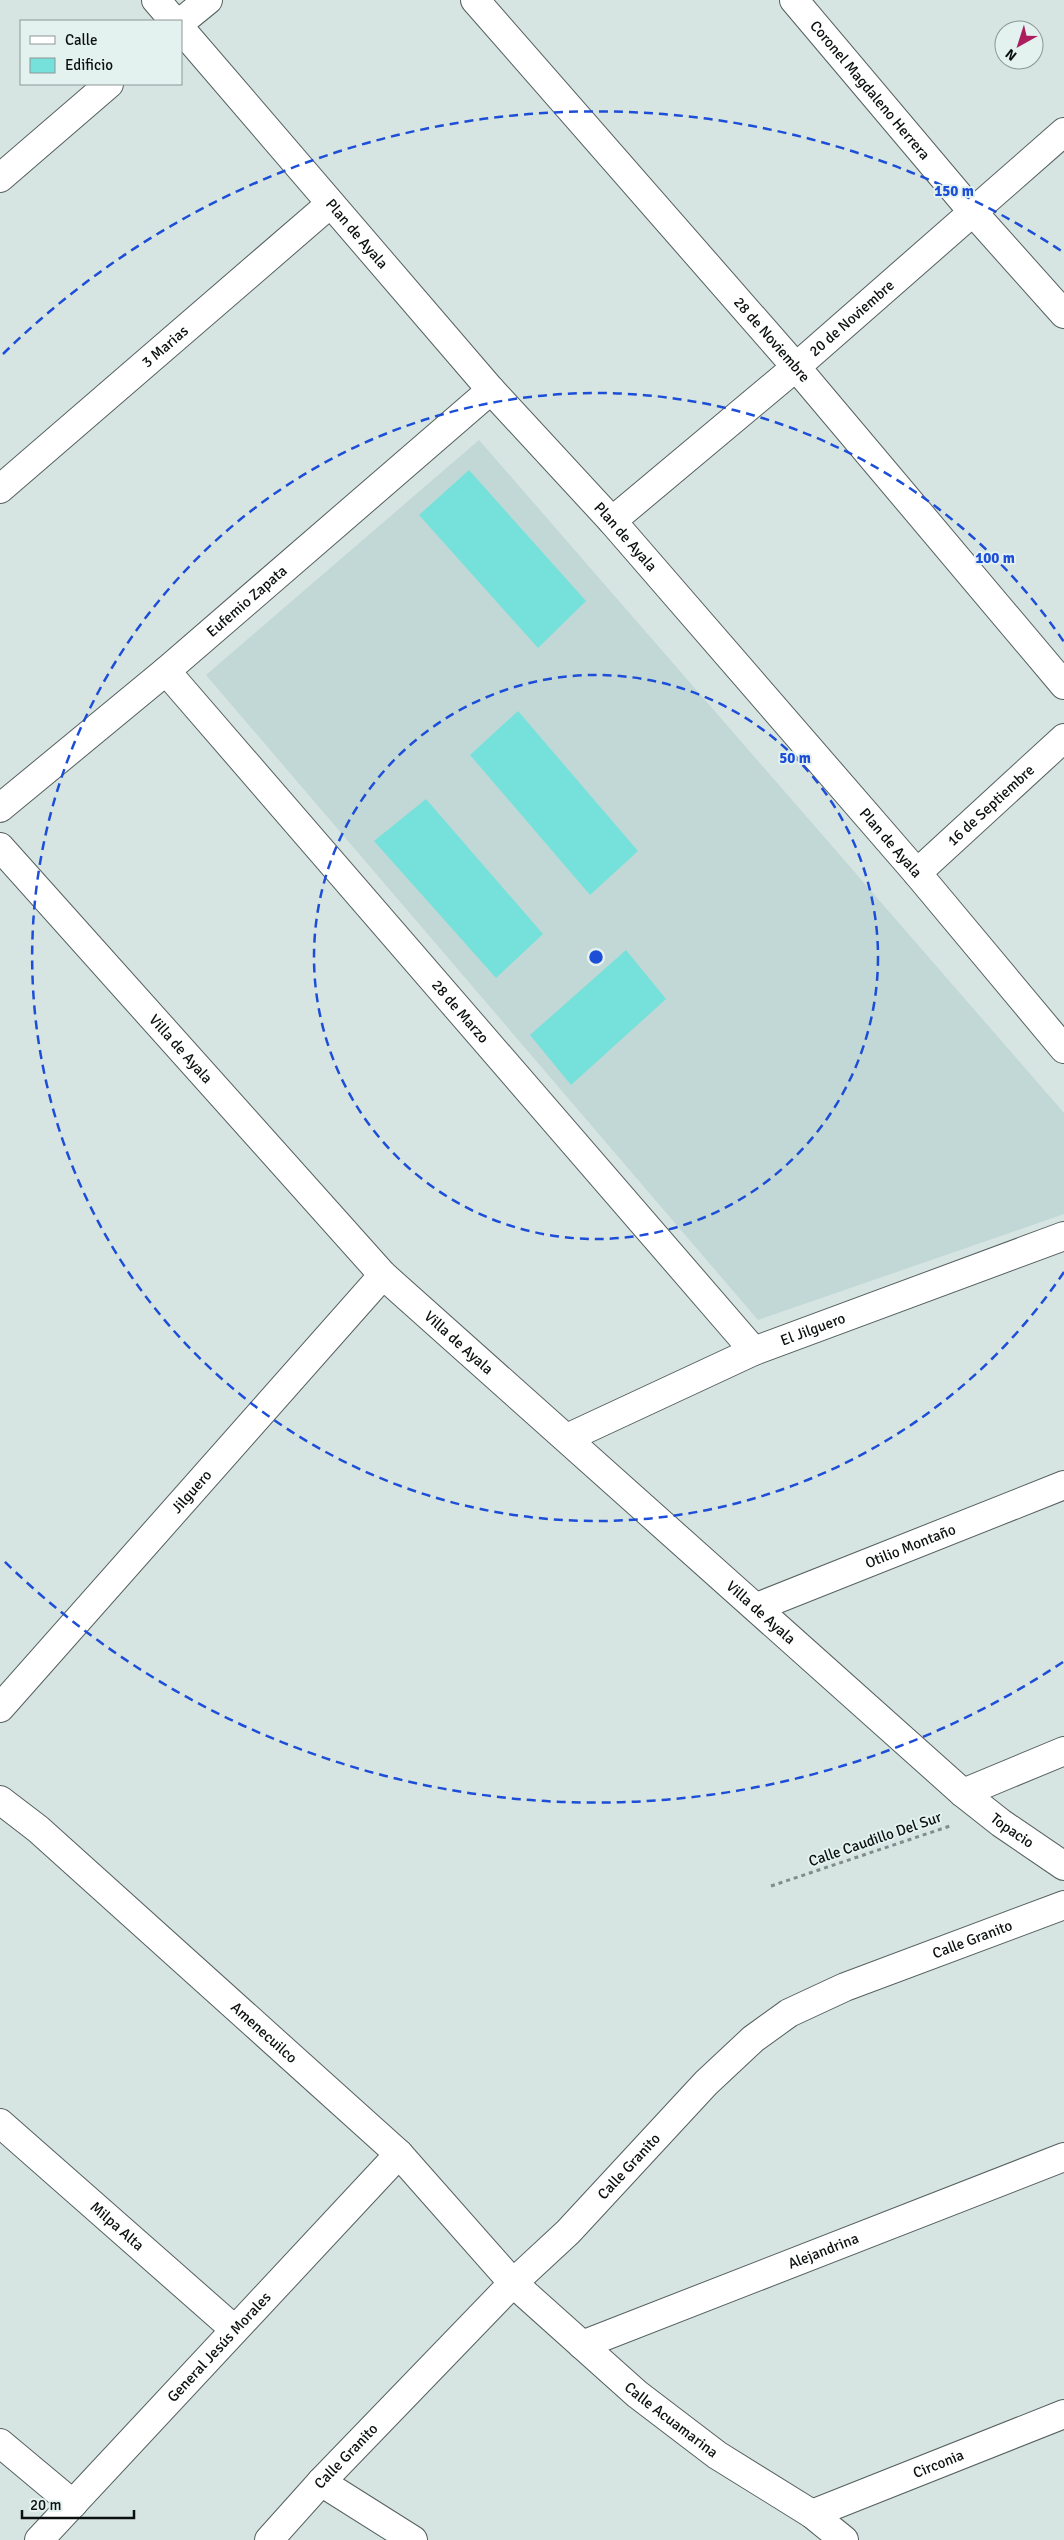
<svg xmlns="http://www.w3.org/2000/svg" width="1064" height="2540" viewBox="0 0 1064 2540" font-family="Signika,sans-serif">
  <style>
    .built { fill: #c1d8d6 }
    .building { fill: #76e1da }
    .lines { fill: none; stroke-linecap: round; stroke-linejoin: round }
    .minor-casing { stroke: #55605f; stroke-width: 30 }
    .path { stroke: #828c8b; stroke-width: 3; stroke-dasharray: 4 4; stroke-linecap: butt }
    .minor { stroke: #fff; stroke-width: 28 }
    .ring { fill: none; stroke: #1d4ed8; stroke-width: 2.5; stroke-dasharray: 9 6 }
    .labels { text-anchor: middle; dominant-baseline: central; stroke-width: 4; stroke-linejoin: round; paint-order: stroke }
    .street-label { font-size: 15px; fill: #0c1110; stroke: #e3f1ef }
    .centre { fill: #1d4ed8; stroke: #e3f1ef; stroke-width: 2.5 }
    .ring-label { font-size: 15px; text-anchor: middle; font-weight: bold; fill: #1d4ed8; stroke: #e3f1ef; stroke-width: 4; stroke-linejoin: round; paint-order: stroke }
  </style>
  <rect width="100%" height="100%" fill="#d6e4e2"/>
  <path class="built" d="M479,440L1064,1113V1214L758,1320L206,675Z"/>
  <g class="building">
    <path d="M469,470L586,601L538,648L419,515Z"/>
    <path d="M518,711L638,851L590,895L470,755Z"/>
    <path d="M426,799L543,934L496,978L374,841Z"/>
    <path d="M626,950L666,999L571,1085L530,1035Z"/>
  </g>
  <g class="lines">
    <g class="minor-casing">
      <g id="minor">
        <path d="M156,0L174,21"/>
        <path id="s1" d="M475,0L796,367L1064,685"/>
        <path id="s2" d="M794,0L972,211L1064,314"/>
        <path d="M181,22L208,0"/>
        <path id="s3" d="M181,29L491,390L612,521L917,873L1064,1049"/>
        <path d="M0,178L109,84"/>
        <path id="s4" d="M0,489L330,204"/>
        <path id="s5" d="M612,521L796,367L1064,132"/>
        <path id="s6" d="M166,671L754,1351"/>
        <path id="s7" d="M0,808L166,671L491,390"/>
        <path id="s8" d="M0,847L383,1275L963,1793L1001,1823L1064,1866"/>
        <path id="s9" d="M917,873L1064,738"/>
        <path id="s10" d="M567,1438L754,1351L1064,1236"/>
        <path id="s11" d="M757,1607L1064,1485"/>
        <path id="s12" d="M0,1708L383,1275"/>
        <path d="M963,1793L1064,1751"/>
        <path id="s13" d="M0,1800L38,1829L399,2154L513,2283L637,2394L717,2455L812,2514L844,2540"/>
        <path id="s14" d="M0,2123L234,2329"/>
        <path id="s15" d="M582,2345L1064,2157"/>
        <path d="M0,2443L73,2504"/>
        <path d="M321,2482L413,2540"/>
        <path id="s16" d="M812,2514L1064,2414"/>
        <path id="s17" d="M39,2540L399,2154"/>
        <path id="s18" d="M269,2540L321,2482L513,2283L568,2232L706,2083L753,2039L789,2013L845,1987L1064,1905"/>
      </g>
    </g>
    <path class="path" d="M771,1886L950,1826"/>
    <use href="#minor" class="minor"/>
  </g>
  <g class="ring">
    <circle cx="596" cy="957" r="282"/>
    <path d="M1064 1272A564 564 0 1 1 1064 642"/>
    <path d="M1063 1662A846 846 0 0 1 3 1560M3 354A846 846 0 0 1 1063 252"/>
  </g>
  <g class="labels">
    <g class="street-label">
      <text stroke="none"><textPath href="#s2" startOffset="118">Coronel Magdaleno Herrera</textPath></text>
      <text stroke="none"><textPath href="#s3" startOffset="270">Plan de Ayala</textPath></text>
      <text stroke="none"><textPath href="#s5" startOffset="314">20 de Noviembre</textPath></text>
      <text stroke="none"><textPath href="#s1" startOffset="451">28 de Noviembre</textPath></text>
      <text stroke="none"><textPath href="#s4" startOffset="218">3 Marias</textPath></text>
      <text stroke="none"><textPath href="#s3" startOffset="675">Plan de Ayala</textPath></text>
      <text stroke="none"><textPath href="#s7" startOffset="322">Eufemio Zapata</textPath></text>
      <text stroke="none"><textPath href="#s9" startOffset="100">16 de Septiembre</textPath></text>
      <text stroke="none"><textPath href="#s3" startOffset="1080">Plan de Ayala</textPath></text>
      <text stroke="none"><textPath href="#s6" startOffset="450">28 de Marzo</textPath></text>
      <text stroke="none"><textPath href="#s8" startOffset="271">Villa de Ayala</textPath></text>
      <text stroke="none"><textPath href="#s10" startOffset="269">El Jilguero</textPath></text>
      <text stroke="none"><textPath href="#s8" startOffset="676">Villa de Ayala</textPath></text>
      <text stroke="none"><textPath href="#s12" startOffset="289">Jilguero</textPath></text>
      <text stroke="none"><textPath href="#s11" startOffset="165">Otilio Montaño</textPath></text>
      <text stroke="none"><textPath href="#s8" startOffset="1081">Villa de Ayala</textPath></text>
      <text stroke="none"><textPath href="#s8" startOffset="1414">Topacio</textPath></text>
      <text transform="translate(875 1839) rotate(-19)">Calle Caudillo Del Sur</text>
      <text stroke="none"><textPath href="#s18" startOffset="939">Calle Granito</textPath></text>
      <text stroke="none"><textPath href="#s13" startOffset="352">Amenecuilco</textPath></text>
      <text stroke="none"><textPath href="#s18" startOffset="519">Calle Granito</textPath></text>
      <text stroke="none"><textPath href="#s14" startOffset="156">Milpa Alta</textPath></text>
      <text stroke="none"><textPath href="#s15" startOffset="259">Alejandrina</textPath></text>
      <text stroke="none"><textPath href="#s17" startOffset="264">General Jesús Morales</textPath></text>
      <text stroke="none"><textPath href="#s13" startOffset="915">Calle Acuamarina</textPath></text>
      <text stroke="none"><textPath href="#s18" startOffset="114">Calle Granito</textPath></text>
      <text stroke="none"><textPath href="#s16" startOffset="136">Circonia</textPath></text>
    </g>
  </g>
  <circle cx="596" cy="957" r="8" class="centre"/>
  <g class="ring-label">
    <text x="954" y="196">150 m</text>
    <text x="995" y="563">100 m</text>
    <text x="795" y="763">50 m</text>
  </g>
  <rect x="20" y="20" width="162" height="65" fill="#e3f1ef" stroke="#8d9796"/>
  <rect x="30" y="36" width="25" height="8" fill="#ffffff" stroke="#8d9796"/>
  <text x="65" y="45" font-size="15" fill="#0c1110">Calle</text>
  <rect x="30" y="58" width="25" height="15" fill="#76e1da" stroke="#8d9796"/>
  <text x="65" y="70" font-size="15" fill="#0c1110">Edificio</text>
  <g transform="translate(1019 45) rotate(219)"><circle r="24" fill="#e3f1ef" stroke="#8d9796"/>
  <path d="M0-4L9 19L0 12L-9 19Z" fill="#ab1f5f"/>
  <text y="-8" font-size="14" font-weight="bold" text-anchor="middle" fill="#0c1110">N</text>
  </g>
  <path d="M22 2510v8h112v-8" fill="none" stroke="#0c1110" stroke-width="2.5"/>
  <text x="30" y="2510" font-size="15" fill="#0c1110" stroke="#e3f1ef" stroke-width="4" paint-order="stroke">20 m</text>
</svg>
